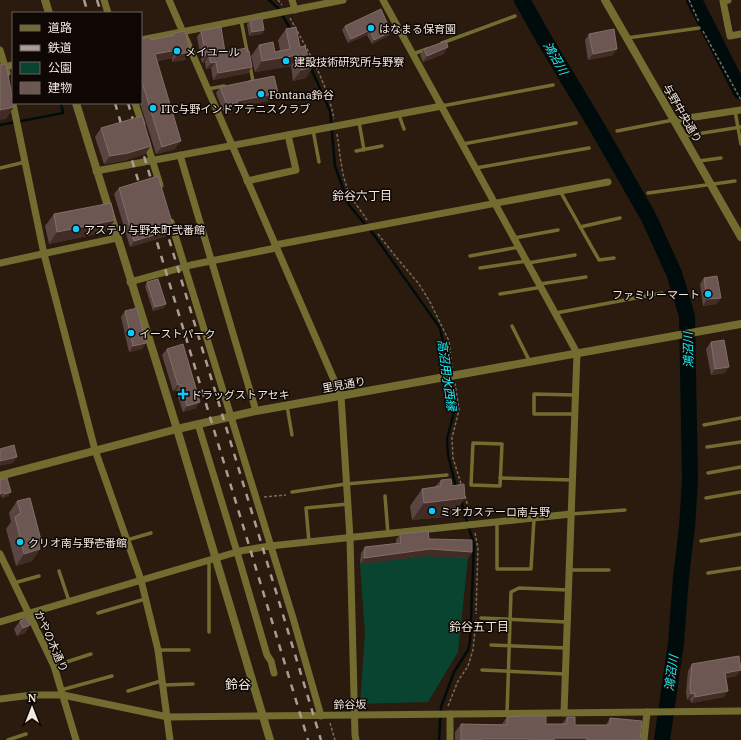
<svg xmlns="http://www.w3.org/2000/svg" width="741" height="740" viewBox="0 0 741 740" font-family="'Noto Serif','Noto Sans JP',serif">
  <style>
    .green { fill: #08442f }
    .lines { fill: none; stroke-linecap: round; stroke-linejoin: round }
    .stream { stroke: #000c0c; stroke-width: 2.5 }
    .river { stroke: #000c0c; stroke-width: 16 }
    .path { stroke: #7a6c61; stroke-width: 1.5; stroke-dasharray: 3 2; stroke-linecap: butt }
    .service { stroke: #736c31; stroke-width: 3.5 }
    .minor { stroke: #736c31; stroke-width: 7 }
    .tertiary { stroke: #736c31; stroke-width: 8 }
    .rail { stroke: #aa9e94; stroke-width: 2.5; stroke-dasharray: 7 7; stroke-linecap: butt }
    .wall { fill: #5b4542 }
    .shaded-wall { fill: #412d26 }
    .building { fill: #6c5753; stroke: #816e69 }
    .poi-dot { fill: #0ecafa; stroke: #0e0704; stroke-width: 1.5 }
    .labels { text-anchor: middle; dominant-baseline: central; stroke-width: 3; stroke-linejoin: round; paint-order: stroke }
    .poi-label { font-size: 11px; fill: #f4e9e1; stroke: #0e0704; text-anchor: start }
    .street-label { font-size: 11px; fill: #f4e9e1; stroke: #0e0704 }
    .water-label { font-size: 12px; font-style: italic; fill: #16f4fc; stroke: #0e0704 }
    .neighbourhood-label { font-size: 12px; fill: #f4e9e1; stroke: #0e0704 }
    .quarter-label { font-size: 13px; fill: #f4e9e1; stroke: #0e0704 }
  </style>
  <rect width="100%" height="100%" fill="#2a1b0e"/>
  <path class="green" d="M426,556L468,558L458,652L428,702L360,704L365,633L360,564Z"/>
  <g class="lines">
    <g class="stream">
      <path d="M269,0L277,7L292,31"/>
      <path d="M311,68L330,111L335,166L349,205L374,235L440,328L445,351L454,412L447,439L448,455L456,487"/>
      <path d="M0,125L63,113L61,103"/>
      <path d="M439,740L441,707L454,672L468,650L470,642L474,545L461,501"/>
    </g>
    <g class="river">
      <path d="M522,0L544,39L597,127L649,218L674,273L687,316L690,480L687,527L681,577L676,643L662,740"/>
      <path d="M694,0L741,92"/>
    </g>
    <g class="path">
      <path d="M278,0L282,5"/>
      <path d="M689,0L699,22"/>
      <path d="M290,18C308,51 327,82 334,119"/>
      <path d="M703,31L741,100"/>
      <path d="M337,134C340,152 341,173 348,190C352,201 361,210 367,220"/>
      <path d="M378,234L396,257L419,284L430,302L449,341L452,368"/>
      <path d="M455,383L459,410L452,438L453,458L462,487"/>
      <path d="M465,496L471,517"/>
      <path d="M264,497L286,495"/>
      <path d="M475,533L478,548L476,614"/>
      <path d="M448,706L458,681L468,666L473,650L476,620"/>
      <path d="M330,723L335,740"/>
    </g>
    <g class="service">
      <path d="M241,20L248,56"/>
      <path d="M627,38L699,28"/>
      <path d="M442,43L515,16"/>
      <path d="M413,54L427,49"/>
      <path d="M250,82L253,81L250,66"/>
      <path d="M208,89L224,86"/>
      <path d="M442,106L553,85"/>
      <path d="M735,111L741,144"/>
      <path d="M399,115L404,129"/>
      <path d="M359,122L364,150"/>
      <path d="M313,130L319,162"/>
      <path d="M617,131L673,120"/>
      <path d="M684,136L741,127"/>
      <path d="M463,144L576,123"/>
      <path d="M356,151L382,146"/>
      <path d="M699,161L721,158"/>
      <path d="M0,168L25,162"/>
      <path d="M476,168L589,148"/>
      <path d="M560,191L599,260L614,258"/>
      <path d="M648,193L735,181"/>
      <path d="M580,227L620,218"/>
      <path d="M514,238L558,230"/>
      <path d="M470,256L519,247"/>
      <path d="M528,263L575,255"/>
      <path d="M480,268L527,261"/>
      <path d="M540,284L586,277"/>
      <path d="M500,294L542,287"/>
      <path d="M556,313L662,293"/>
      <path d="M512,326L530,362"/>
      <path d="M287,406L292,435"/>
      <path d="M575,414H534V394L576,395"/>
      <path d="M704,425L741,418"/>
      <path d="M473,443L502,444L500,486L471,485Z"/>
      <path d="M707,447L741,442"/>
      <path d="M708,473L741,467"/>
      <path d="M500,478L573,480"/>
      <path d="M292,492L346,484L447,475"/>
      <path d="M385,496L388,534"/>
      <path d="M706,498L741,492"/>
      <path d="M571,514L625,510"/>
      <path d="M497,522V569H531L534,519"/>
      <path d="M127,540L151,533"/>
      <path d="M701,541L741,534"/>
      <path d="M309,542L306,508L348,504"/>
      <path d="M209,560V632"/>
      <path d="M569,570H609"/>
      <path d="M59,571L69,601"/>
      <path d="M708,573L741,568"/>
      <path d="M14,583L39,576"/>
      <path d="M98,613L145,599"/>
      <path d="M481,618L567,622"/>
      <path d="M491,645L566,648"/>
      <path d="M158,650H189"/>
      <path d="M54,666L91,654"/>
      <path d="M482,670L565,674"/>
      <path d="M163,685L193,684"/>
      <path d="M61,690L112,676"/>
      <path d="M128,691L161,681"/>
      <path d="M507,714L511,592L519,588L568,590"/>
      <path d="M8,740L26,734"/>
    </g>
    <g class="minor">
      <path d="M104,0L108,13"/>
      <path d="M169,0L341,396L350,538L355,735L356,740"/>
      <path d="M292,0L295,10"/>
      <path d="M383,0L577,353L564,713"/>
      <path d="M728,0L723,1L730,36L741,34"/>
      <path d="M141,40L343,0"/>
      <path d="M0,50L7,73"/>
      <path d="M0,68L13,65"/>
      <path d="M12,99L44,254L95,450L141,580L158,650L170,740"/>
      <path d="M135,103L142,124"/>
      <path d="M675,120L741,110"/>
      <path d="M146,140L160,185"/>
      <path d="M180,155L256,411"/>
      <path d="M96,171L442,106"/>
      <path d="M247,181L296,170L288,135"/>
      <path d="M171,222L293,618L321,716"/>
      <path d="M275,245L608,182"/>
      <path d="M0,263L117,238"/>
      <path d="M130,282L191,265L276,248"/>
      <path d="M198,424L237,552L267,655L271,661L274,673"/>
      <path d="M0,554L54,666L76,740"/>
      <path d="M0,622L240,551L270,546L571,514"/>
      <path d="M0,699L32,695H63L168,717L741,711"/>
      <path d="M450,740V714"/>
      <path d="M644,740L647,712"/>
    </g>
    <g class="tertiary">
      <path d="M45,0L49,13"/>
      <path d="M605,0L741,237"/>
      <path d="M76,103L177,429L270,740"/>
      <path d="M0,476L177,429L256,411L741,324"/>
    </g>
    <g class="rail">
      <path d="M84,0L88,13"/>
      <path d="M97,0L101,13"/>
      <path d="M115,103L124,134"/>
      <path d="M128,103L136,130"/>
      <path d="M140,143L154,189"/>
      <path d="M128,147L142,193"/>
      <path d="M165,226L321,740"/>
      <path d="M153,229L308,740"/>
    </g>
  </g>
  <g class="wall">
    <path d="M250,20L264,30L262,34L249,36L247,24Z"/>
    <path d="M345,26L391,32L388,36L372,44L367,35L348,43L342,30Z"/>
    <path d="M296,27L306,78L293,81L291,66L255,72L251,56L259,45L275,52L280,50L278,40L286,29Z"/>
    <path d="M201,31L225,52H247L252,67L248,73L213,80L211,68L206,69L205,62L202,63L197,37Z"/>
    <path d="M174,33L185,60L172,62V58L157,61L175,149L156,154L140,103H141V39L151,40L173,36Z"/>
    <path d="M589,34L613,55L588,60L585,40Z"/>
    <path d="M424,49L444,54L423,62L420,55Z"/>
    <path d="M220,87L274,100L235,107L233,109L223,111L216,93Z"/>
    <path d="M101,128L151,146L145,154L123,161L104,164L95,137Z"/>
    <path d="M119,188L170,235L130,247L114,194Z"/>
    <path d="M54,214L115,220L106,232L49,244L45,226Z"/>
    <path d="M704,278L721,298L716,304L703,306L700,284Z"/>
    <path d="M147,282L164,308L153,311L145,286Z"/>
    <path d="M125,311L146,343L142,349L129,352L121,317Z"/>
    <path d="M711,342L725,373L711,375L706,349Z"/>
    <path d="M167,349L196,408L183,412L176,391H173L162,355Z"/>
    <path d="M0,480L11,492L8,496L2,498Z"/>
    <path d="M441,480L452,486L453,516L412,520L410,506L422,489L435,487Z"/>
    <path d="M17,501L40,549L32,561L16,566L6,529L11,522L9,513Z"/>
    <path d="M400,534L429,539L472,552L468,558L426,556L360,564L361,553L365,547L396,543V540Z"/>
    <path d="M20,621L30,625L25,633L17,636L14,629Z"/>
    <path d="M692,664L737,676L726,678L724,697L691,703L690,699L687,700L686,693L688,671Z"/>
    <path d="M507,717L546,724H562L567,717L575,725H606L610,718L640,740H455V732L461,724H502Z"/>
  </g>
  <g class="shaded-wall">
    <path d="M264,30L262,34L249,36L252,32Z"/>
    <path d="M370,30L367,35L348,43L351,39Z"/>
    <path d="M391,32L388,36L372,44L374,40Z"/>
    <path d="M448,47L444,54L423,62L427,56Z"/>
    <path d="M617,49L613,55L588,60L593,54Z"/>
    <path d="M177,50L172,58L149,62L155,54Z"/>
    <path d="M191,52L185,60L172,62L178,54Z"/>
    <path d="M298,55L291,66L255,72L262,61Z"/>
    <path d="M206,56H209L205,62L202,63Z"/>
    <path d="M216,62L211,68L206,69L211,63Z"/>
    <path d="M252,67L248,73L213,80L218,73Z"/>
    <path d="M313,67L306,78L293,81L301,70Z"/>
    <path d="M278,93L274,100L235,107L233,109L223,111L227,105L237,101Z"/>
    <path d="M14,107L6,119L0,120V110Z"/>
    <path d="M181,141L175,149L156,154L162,147Z"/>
    <path d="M151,146L145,154L123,161L104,164L110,156Z"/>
    <path d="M115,220L106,232L49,244L57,232Z"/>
    <path d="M174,229L170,235L130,247L134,241Z"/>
    <path d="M721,298L716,304L703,306L707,299Z"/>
    <path d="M166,304L164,308L153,311L155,307Z"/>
    <path d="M146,343L142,349L129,352L133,346Z"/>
    <path d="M729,367L725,373L711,375L715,369Z"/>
    <path d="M180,384L176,391H173L178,385Z"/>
    <path d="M200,402L196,408L183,412L187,406Z"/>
    <path d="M17,457L13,463L0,466V461Z"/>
    <path d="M4,492L1,496L0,497V494Z"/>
    <path d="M11,492L8,496L2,498L5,494Z"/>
    <path d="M465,498L453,516L412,520L424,503Z"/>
    <path d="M42,544L38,550L40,549L32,561L16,566L24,554L39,545Z"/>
    <path d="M430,549L472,552L468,558L426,556L360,564L364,558Z"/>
    <path d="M30,625L25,633L17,636L23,628Z"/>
    <path d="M741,670L737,676L721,679L725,673Z"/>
    <path d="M728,691L724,697L691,703L695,697Z"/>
    <path d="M695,693L690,699L687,700L691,694Z"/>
    <path d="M554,738H587L586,740H553Z"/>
    <path d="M481,739H530L529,740H481Z"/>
  </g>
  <g class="building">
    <path d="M381,9L391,32L374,40L370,30L351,39L345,26Z"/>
    <path d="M262,18L264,30L252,32L250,20Z"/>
    <path d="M221,27L225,52L247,48V52L249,51L252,67L218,73L216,62L211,63L209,56H206L201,31Z"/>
    <path d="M296,27L300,47L305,46L308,57L311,56L313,67L301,70L298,55L262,61L259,45L273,42L275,52L290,49L286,29Z"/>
    <path d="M614,29L617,49L593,54L589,34Z"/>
    <path d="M185,31L191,52L178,54L177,50L155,54L181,141L162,147L141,79V59H142L141,57V39L150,37L151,40L174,35V33Z"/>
    <path d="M446,41L448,47L427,56L424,49Z"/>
    <path d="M6,64L14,107L0,110V65Z"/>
    <path d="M274,76L278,93L237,101L238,103L227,105L220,87Z"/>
    <path d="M142,116L151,146L128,153L110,156L101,128Z"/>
    <path d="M158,176L174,229L134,241L119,188Z"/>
    <path d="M111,203L115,220L57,232L54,214Z"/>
    <path d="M717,276L721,298L707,299L704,278Z"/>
    <path d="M158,279L166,304L155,307L147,282Z"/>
    <path d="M137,308L146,343L133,346L125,311Z"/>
    <path d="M724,340L729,367L715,369L711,342Z"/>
    <path d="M183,344L200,402L187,406L180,384L178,385L167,349Z"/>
    <path d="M14,445L17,457L0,461V449Z"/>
    <path d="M7,478L11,492L5,494L4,492L0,494V480Z"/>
    <path d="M451,479L452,486L464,484L465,498L424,503L422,489L441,486V480Z"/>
    <path d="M30,498L42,544L39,545L40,549L24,554L15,517L21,513L17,501Z"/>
    <path d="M428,531L429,539L472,540V552L430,549L364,558L365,547L401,543L400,534Z"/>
    <path d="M27,618L30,625L23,628L20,621Z"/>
    <path d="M739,656L741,670L725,673L728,691L695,697V693L691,694L690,687L692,664Z"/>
    <path d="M520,716H546V724H567V717H575V725H610V718L642,721L640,740H587V738H554V740H530V739H481V740H461V724L507,725V717Z"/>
  </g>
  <g class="poi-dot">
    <circle cx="371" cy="28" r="4"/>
    <circle cx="177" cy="51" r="4"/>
    <circle cx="286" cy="61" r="4"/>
    <circle cx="261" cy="94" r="4"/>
    <circle cx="153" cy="108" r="4"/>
    <circle cx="76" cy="229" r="4"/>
    <circle cx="708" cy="294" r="4"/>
    <circle cx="131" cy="333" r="4"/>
    <path d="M181 388h4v4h4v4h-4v4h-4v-4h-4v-4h4z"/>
    <circle cx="432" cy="511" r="4"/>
    <circle cx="20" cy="542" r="4"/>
  </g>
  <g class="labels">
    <g class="poi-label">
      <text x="379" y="28">はなまる保育園</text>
      <text x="185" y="51">メイユール</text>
      <text x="294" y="61">建設技術研究所与野寮</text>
      <text x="269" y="94">Fontana鈴谷</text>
      <text x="161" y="108">ITC与野インドアテニスクラブ</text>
      <text x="84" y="229">アステリ与野本町弐番館</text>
      <text x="700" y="294" text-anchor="end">ファミリーマート</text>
      <text x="139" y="333">イーストパーク</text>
      <text x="191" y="394">ドラッグストアセキ</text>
      <text x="440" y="511">ミオカステーロ南与野</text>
      <text x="28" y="542">クリオ南与野壱番館</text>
    </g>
    <g class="street-label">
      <text transform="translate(683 113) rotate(60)">与野中央通り</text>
      <text transform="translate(344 384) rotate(-10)">里見通り</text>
      <text transform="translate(52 641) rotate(66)">かやの木通り</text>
      <text transform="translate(350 704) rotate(-1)">鈴谷坂</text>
    </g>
    <g class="water-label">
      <text transform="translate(556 58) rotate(60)">鴻沼川</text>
      <text transform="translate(688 350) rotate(-91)">鴻沼川</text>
      <text transform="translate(447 375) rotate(82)">高沼用水西縁</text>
      <text transform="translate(671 673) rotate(-82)">鴻沼川</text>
    </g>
    <g class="neighbourhood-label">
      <text x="362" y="195">鈴谷六丁目</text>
      <text x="479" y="626">鈴谷五丁目</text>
    </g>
    <g class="quarter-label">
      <text x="238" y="684">鈴谷</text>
    </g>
  </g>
  <rect x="12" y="12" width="130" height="92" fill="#0e0704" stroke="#6a615c"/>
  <rect x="20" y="25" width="20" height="6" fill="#736c31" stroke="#6a615c"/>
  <text x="48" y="32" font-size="12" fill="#f4e9e1">道路</text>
  <rect x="20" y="45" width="20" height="6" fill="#aa9e94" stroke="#6a615c"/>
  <text x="48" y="52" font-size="12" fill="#f4e9e1">鉄道</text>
  <rect x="20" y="62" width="20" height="12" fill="#08442f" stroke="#6a615c"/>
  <text x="48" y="72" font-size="12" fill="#f4e9e1">公園</text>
  <rect x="20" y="82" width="20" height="12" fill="#6c5753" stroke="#6a615c"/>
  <text x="48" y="92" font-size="12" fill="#f4e9e1">建物</text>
  <g transform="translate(32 708)" stroke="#0e0704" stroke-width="3" paint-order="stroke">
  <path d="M0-3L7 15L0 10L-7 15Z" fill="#f4e9e1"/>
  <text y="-6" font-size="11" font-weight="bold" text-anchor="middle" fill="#f4e9e1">N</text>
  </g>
</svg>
